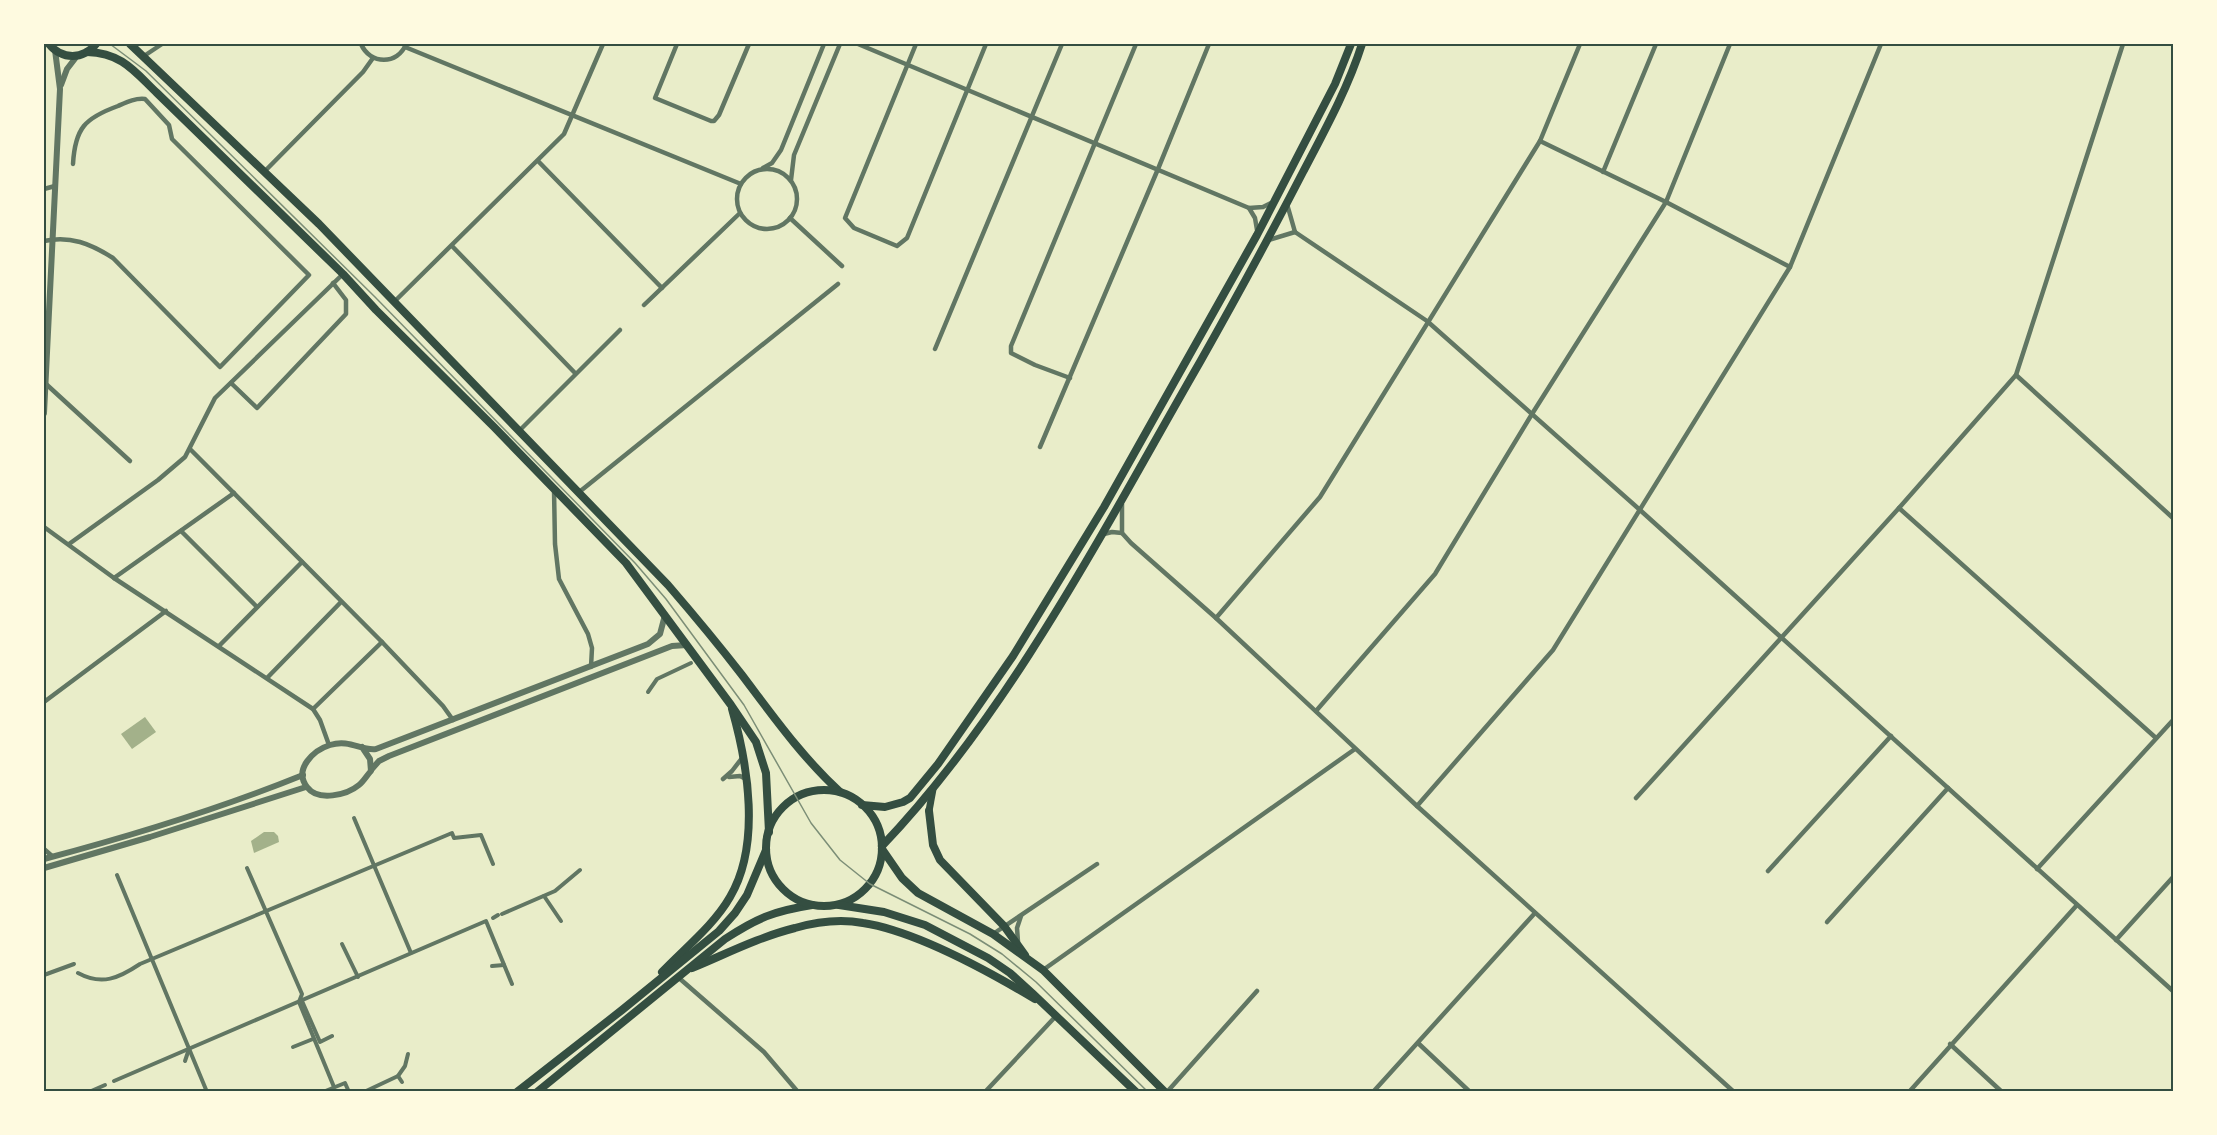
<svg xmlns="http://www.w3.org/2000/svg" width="2217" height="1135" viewBox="0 0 2217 1135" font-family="'Open Sans',sans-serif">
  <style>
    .water { fill: #a3b18a }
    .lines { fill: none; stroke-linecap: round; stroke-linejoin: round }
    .pedestrian { stroke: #617663; stroke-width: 4 }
    .minor { stroke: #617663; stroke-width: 4.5 }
    .tertiary { stroke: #617663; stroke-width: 6 }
    .secondary { stroke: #344e41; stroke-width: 7 }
    .primary { stroke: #344e41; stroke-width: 8 }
    .trunk { stroke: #344e41; stroke-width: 8 }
    .tram { stroke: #7c8e77; stroke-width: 1.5 }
    .neatline { fill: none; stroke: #344e41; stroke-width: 2 }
  </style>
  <rect width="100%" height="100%" fill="#e9edc9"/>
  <g class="water">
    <path d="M145,717L156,732L132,749L121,734Z"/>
    <path d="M264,832H274L278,836L279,842L254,853L251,841Z"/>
  </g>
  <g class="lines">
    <g class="pedestrian">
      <path d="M648,692L657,679L691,663"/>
      <path d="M354,818L411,953"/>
      <path d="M247,868L302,994L299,1002L334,1087"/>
      <path d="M117,875L207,1092"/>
      <path d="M544,896L561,921"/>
      <path d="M502,914L555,891L580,870"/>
      <path d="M493,918L498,915"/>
      <path d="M342,944L358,977"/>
      <path d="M492,966L504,965"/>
      <path d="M78,973C102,986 119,978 140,964L452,833L454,838L481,835L493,864"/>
      <path d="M44,975L74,964"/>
      <path d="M302,1001L320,1042L332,1036"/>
      <path d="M293,1047L313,1039"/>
      <path d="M185,1061L189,1049"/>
      <path d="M398,1076L402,1082"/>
      <path d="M114,1081L486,921L512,984"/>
      <path d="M89,1092L105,1085"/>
      <path d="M323,1092L345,1083L349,1092"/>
      <path d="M364,1092L398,1076L405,1066L408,1054"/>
    </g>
    <g class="minor">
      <path d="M361,44C370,65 398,65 406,44"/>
      <path d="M677,44L655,98L711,121H714L719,115L749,44"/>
      <path d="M858,44L1249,208L1263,207L1271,203"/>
      <path d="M916,44L845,218L854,228L897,246L907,238L986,44"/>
      <path d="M405,47L741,184"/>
      <path d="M144,56L162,44"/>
      <path d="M1540,141L1666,202L1790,267"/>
      <path d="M538,161L662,288"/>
      <path d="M763,168L772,163L781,150L824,44"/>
      <circle cx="767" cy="199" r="30"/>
      <path d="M264,172L363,72L373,58"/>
      <path d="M1603,172L1656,44"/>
      <path d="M791,180L794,155L840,44"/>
      <path d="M44,189L55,186"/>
      <path d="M1287,204L1295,232"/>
      <path d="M1249,208L1255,218L1257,230"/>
      <path d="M790,218L842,266"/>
      <path d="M1295,232L1427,321L1640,510L2174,992"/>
      <path d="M1269,240L1295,232"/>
      <path d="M44,241C70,235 91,244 113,258L220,367L309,275L172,139L169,125L145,99C135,98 127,102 118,106C85,118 75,128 73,164"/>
      <path d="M452,246L575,373"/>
      <path d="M394,302L564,134L603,44"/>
      <path d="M644,305L740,213"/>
      <path d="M935,349L1062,44"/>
      <path d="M2016,375L2174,519"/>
      <path d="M1070,378L1035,365L1011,353V346L1136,44"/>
      <path d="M231,383L257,408L346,314V300L333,283"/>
      <path d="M46,384L130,461"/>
      <path d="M520,430L620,330"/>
      <path d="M1040,447L1158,169L1209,44"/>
      <path d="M190,449L382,642L443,706L453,720"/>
      <path d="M554,489L555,544L559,579L588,634L592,648L591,667"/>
      <path d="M578,493L838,284"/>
      <path d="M1122,504V533L1131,543L1216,618L1417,806L1734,1092"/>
      <path d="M1899,508L2156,738"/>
      <path d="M44,527L114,578L313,709L320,720L329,745"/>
      <path d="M181,531L257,607"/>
      <path d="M1104,534L1112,532L1122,533"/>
      <path d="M69,544L158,480L185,457L215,398L343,274"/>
      <path d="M114,578L234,493"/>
      <path d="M1216,618L1320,497L1540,141L1580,44"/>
      <path d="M219,646L302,562"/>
      <path d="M267,678L341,602"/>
      <path d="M44,702L166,611"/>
      <path d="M313,709L382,642"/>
      <path d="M1316,711L1435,574L1532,414L1666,202L1730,44"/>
      <path d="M729,777L740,776L746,779"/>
      <path d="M723,779L732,771L742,758"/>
      <path d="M1636,798L1899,508L2016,375L2123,44"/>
      <path d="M1417,806L1553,650L1790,267L1881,44"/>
      <path d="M44,849L52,856"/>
      <path d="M2037,869L2174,719"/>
      <path d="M1768,871L1891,736"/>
      <path d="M1827,922L1948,788"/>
      <path d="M993,934L1097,864"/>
      <path d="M2116,940L2174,876"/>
      <path d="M1018,942L1017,928L1021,916"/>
      <path d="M1043,970L1355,749"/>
      <path d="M679,978L764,1052L798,1092"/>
      <path d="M1418,1043L1470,1092"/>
      <path d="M1950,1044L2002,1092"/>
      <path d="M985,1092L1056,1016"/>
      <path d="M1167,1092L1257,991"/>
      <path d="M1373,1092L1535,913"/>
      <path d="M1909,1092L2077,905"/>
    </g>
    <g class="tertiary">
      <path d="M61,85L67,69L77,56"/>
      <path d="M44,413L60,89L55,50"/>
      <path d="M362,747L370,759L371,771C367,775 364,781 359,785C347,795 318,802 307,787C293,769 314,750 330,745C350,739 361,751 376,749L648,644L660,634L665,615"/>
      <path d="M371,770L379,761L389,756L672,646L687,645"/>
      <path d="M44,859C131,836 219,809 303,775"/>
      <path d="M44,868L150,837L306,787"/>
    </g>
    <path class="secondary" d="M929,811L933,789"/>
    <g class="primary">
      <path d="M862,805L885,807L903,802L910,798L938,764L1013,656L1104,507L1257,235L1335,84L1351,44"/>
      <path d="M929,811L933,845L940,860L1004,926L1025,955"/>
      <path d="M882,846C1012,710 1106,525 1200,362C1235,300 1270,236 1303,172C1325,130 1348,88 1362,44"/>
      <path d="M692,968C726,954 759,937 795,928C816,922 841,919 863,923C916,931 988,971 1035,999"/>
      <path d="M662,972C685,948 714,925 730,897C761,845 748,765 732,709"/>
      <path d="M517,1092L622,1010L719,931L735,913L747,895L766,850"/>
      <path d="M537,1092L725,939C757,918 774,911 812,905"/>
    </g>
    <g class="trunk">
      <path d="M49,44C62,60 83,60 96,44"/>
      <path d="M130,44L319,224L668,585C693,614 718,644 742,675C773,716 802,757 840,792"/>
      <path d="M87,52C122,53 134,71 157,93L343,274L376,310L494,427L626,563L731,705L756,742L766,773L769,832"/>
      <circle cx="824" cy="848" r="58"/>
      <path d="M882,849L902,878L918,893L993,934L1043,970L1165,1092"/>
      <path d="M839,905L884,912L925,925L988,958L1010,973L1032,993L1136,1092"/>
    </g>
    <path class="tram" d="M110,44L146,71L375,297L635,563L666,599L744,705L811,823L840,860L870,884L970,934L1002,954L1036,982L1148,1092"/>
  </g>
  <rect width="2217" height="1135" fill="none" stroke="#fefae0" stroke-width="90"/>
  <rect x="45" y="45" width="2127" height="1045" class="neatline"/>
</svg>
